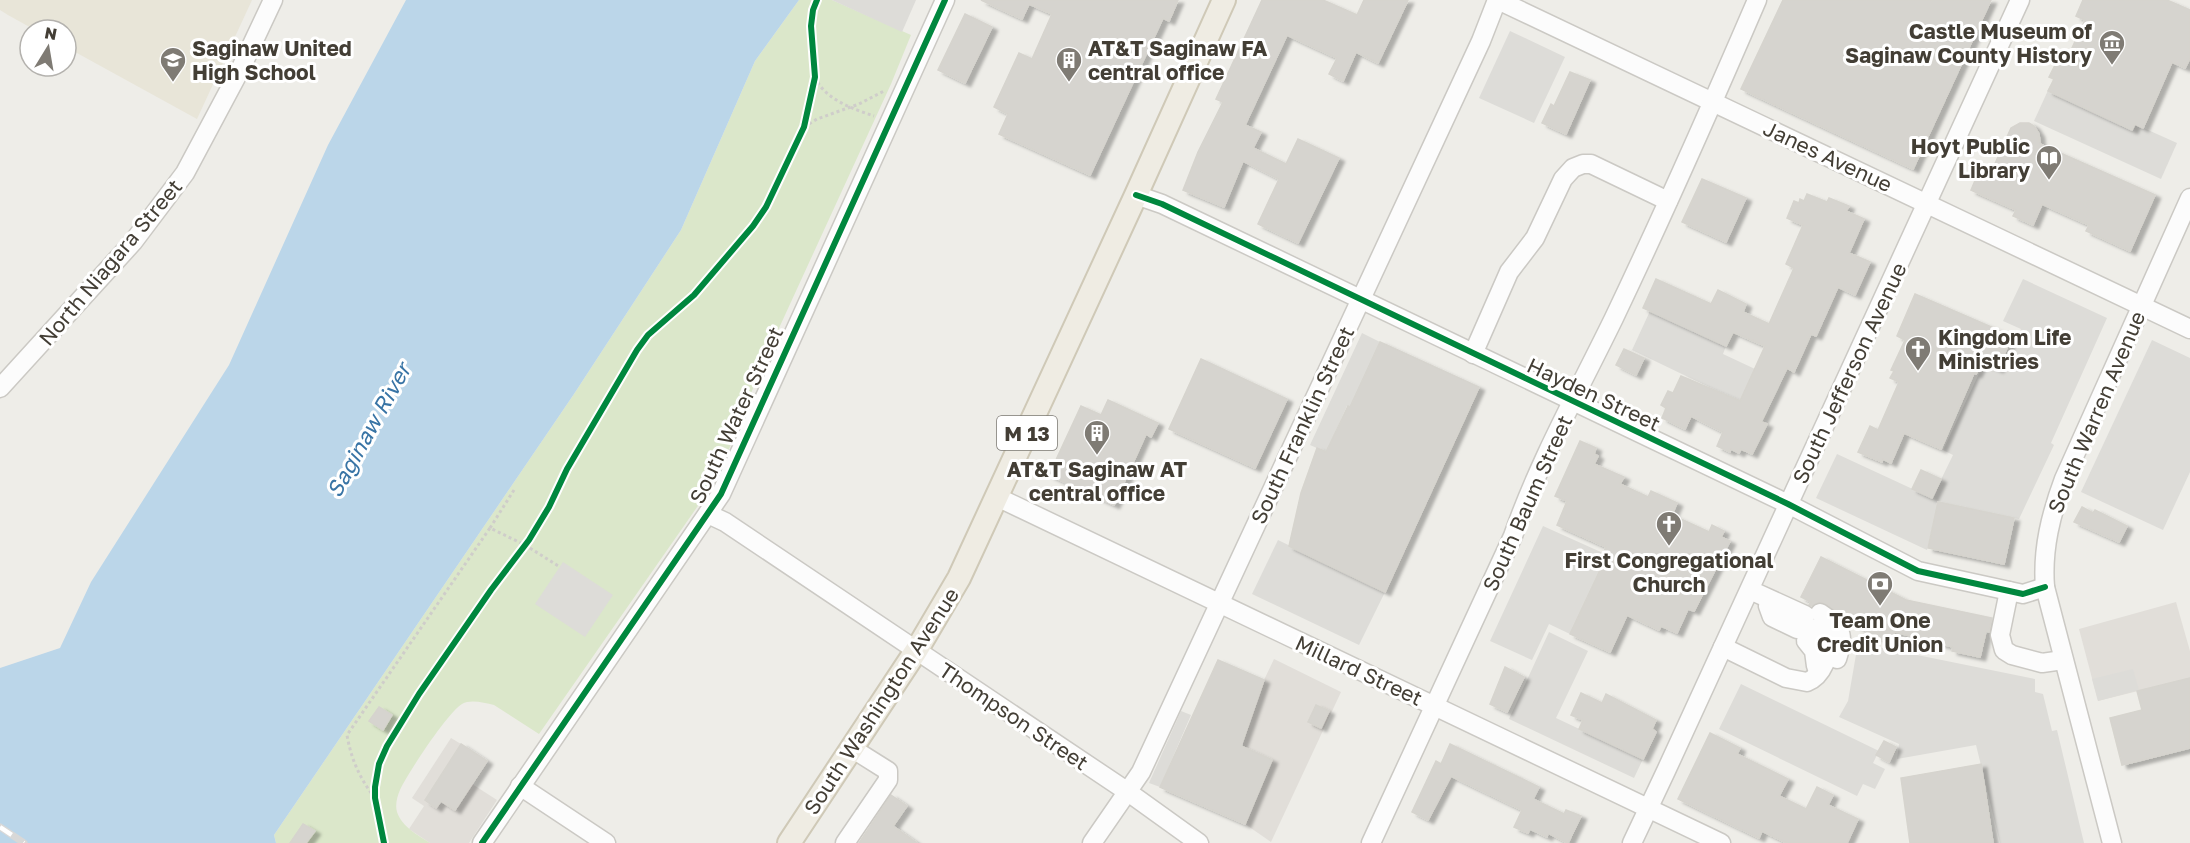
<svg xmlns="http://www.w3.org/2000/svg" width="2190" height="843" viewBox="0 0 2190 843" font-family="'Golos Text',sans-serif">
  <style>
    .industrial { fill: #e1ded9 }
    .education { fill: #e8e5d8 }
    .green { fill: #dbe7ca }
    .parking { fill: #dddcd8 }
    .water { fill: #bbd6e9 }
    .building { fill: #d6d4cf; stroke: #d6d4ce; stroke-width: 1.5; filter: url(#shadow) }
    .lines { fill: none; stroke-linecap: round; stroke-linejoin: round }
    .minor-casing { stroke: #cbc9c4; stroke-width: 21 }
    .major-casing { stroke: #cfc9b7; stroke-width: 26 }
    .path { stroke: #cfcdca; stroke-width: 3; stroke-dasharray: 3 3; stroke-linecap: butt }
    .minor { stroke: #fcfcfc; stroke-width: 18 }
    .major { stroke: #efece3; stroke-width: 22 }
    .rail-casing { stroke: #d8d8d7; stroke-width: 7 }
    .rail { stroke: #fff; stroke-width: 4.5; stroke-dasharray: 14; stroke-linecap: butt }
    .cycleway-casing { stroke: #fff; stroke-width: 10 }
    .cycleway { stroke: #00873e; stroke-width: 6 }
    .labels { text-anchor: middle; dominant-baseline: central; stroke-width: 6; stroke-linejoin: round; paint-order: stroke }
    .shield { fill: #fff; stroke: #7b7872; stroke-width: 1.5 }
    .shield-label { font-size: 20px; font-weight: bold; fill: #433e35 }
    .poi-label { font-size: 21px; font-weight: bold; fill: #433e35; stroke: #fff; text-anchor: start }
    .street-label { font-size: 21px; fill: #433e35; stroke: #fff }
    .water-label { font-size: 22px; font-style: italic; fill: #3874a5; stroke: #fff }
  </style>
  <defs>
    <filter id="shadow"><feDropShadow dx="5.5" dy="3.5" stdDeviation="1.5" flood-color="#0004"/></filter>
  </defs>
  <rect width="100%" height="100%" fill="#eeede8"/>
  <g class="industrial">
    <path d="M2176,602L2190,651V678L2098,701L2079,629Z"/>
    <path d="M1274,659L1341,692L1271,842L1245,824L1272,760L1243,747V739L1264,680Z"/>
    <path d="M451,738L461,744L425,800L436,808L441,801L455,810L472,784L497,800L469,843H430L409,829L424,806L412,798Z"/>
  </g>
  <path class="education" d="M0,0H252L197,119L66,47V30H35L8,15L0,10Z"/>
  <path class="green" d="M799,0H832L911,35L891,84L763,363L718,477L539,734L494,705C484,703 471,699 462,704C449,711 407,774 400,790C397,797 395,805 397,812C402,827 418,835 430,843H276L274,835L574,394L681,230L755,61Z"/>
  <g class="parking">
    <path d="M832,0H916L902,32Z"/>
    <path d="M1510,31L1565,57L1534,123L1479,98Z"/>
    <path d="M2050,86L2177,143L2161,179L2034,121Z"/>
    <path d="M2023,279L2107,318L2051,443L2054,445L2019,519L1938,502L1927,550L1816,498L1837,454L1932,498L1953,455L1943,450L1984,363L2002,371L2021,329L2003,321Z"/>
    <path d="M1650,311L1726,346L1723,354L1755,369L1740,402L1632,350Z"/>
    <path d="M1362,333L1380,342L1350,407L1347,406L1326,452L1310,445Z"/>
    <path d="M2152,340L2190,358V472L2163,530L2081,492Z"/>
    <path d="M1543,526L1603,553L1601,568L1570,634L1549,624L1532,660L1490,641Z"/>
    <path d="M1278,540L1385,592L1359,645L1252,594Z"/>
    <path d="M563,562L613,595L585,637L535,604Z"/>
    <path d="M1549,632L1588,651L1556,718L1643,759L1634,778L1509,719Z"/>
    <path d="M1858,643L2035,679V692L2043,694L2052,731L2057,730L2084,843H2000L1976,745L1897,759L1899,744L1839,717L1848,701Z"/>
    <path d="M2133,669L2139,690L2098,701L2092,679Z"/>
    <path d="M1741,684L1879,751L1873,763L1885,769L1875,789L1863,784L1857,796L1719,729Z"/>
    <path d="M1181,711L1191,715L1160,787L1149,783Z"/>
  </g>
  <path class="water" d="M406,0H799L755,61L681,230L574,394L274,835L276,843H0V668L60,648L91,582L229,365L328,145Z"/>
  <g class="building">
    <path d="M981,0H1178L1169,21L1163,18L1090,175L999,134L1008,114L994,107L1019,53L1032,59L1052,14L1029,4L1022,19Z"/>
    <path d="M1262,0H1323L1357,15L1364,0H1408L1378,63L1356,52L1343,81L1329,74L1337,58L1287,35L1245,125L1261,132L1253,148L1286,164L1298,139L1339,158L1298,243L1258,224L1279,179L1243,161L1224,207L1183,190L1198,152L1223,102L1216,99Z"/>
    <path d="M1783,0H1991L1913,169L1741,89Z"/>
    <path d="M2083,0H2167L2190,10V58L2185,68L2172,62L2143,128L2135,124L2132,130L2048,91L2054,79L2049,77L2057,61L2064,65L2085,20L2076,16Z"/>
    <path d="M965,14L992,27L965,83L938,70Z"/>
    <path d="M1570,72L1590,80L1566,134L1542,123L1551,104L1554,106Z"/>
    <path d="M2020,123H2029L2034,126L2039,134L2040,144L2155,195L2130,251L2086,231L2089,225L2042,204L2033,225L2013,216L2016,210L1971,190L1979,171L1984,168H1993L2011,128Z"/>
    <path d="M1702,179L1746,198L1726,242L1682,222Z"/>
    <path d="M1807,194L1827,202L1829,198L1849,206L1846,211L1864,219L1849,253L1870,262L1855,295L1838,287L1816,336L1811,334L1794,372L1787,368L1761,422L1767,424L1752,454L1741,449L1739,453L1731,449L1730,452L1717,446L1723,432L1691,416L1685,429L1662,418L1666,408L1661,405L1668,391L1673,393L1681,376L1740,401L1765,346L1733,332L1726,346L1643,308L1656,279L1711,304L1718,290L1746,304L1743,312L1769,324L1794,268L1786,264L1803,225L1787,218L1794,201L1799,203L1800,199L1804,201Z"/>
    <path d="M1915,294L2012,336L1998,369L1982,362L1976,374L1974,373L1941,449L1904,433L1891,463L1883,459L1882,462L1858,452L1870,426L1878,430L1899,382L1890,378L1894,371L1891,370L1905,340L1897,336Z"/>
    <path d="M1380,342L1479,387L1385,592L1289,546L1301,493L1317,448L1326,452L1348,406L1350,407Z"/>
    <path d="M1624,349L1644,358L1636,375L1616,365Z"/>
    <path d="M1201,359L1287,399L1255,468L1169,429Z"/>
    <path d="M1108,400L1158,423L1151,437L1146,434L1114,505L1049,475L1081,406L1101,415Z"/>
    <path d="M1580,441L1596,448L1594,454L1598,456L1594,464L1624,477L1620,484L1648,497L1651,491L1677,503L1672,515L1709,532L1712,525L1724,531L1721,537L1730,541L1694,611L1688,609L1677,633L1661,626L1659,630L1627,615L1610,652L1570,634L1601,568L1597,566L1606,547L1557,525L1567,501L1555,496Z"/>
    <path d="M1921,470L1941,479L1932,498L1912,489Z"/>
    <path d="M1938,502L2014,518L2004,564L1928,548Z"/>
    <path d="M2082,507L2093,513L2095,510L2127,526L2119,542L2074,522Z"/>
    <path d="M1821,557L1906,600L1992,618L1989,632L1986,631L1980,657L1952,651L1953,647L1895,632L1890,641L1883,637L1882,640L1843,618L1826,604L1820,602L1811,606L1809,605L1811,602L1801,597Z"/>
    <path d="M1218,660L1264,680L1241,746L1272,760L1245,824L1160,787Z"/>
    <path d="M1505,667L1524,677L1507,712L1490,704Z"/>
    <path d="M2190,678V748L2122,765L2110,718L2142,710L2137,691Z"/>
    <path d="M1581,693L1602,703L1606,694L1656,720L1652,729L1656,732L1643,759L1579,729L1583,720L1571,715Z"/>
    <path d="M1316,705L1329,711L1321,728L1308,722Z"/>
    <path d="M379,707L392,715L383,730L369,721Z"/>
    <path d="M1710,733L1740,748L1737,754L1788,779L1779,796L1806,809L1817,787L1833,795L1828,805L1858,819L1847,843H1787L1762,831L1759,838L1678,799Z"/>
    <path d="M1884,741L1896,747L1889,762L1876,755Z"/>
    <path d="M461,744L487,761L455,810L441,801L436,808L425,800Z"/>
    <path d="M1450,744L1539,787L1533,799L1564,814L1566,810L1581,816L1568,843L1548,833L1547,837L1530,829L1528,833L1514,827L1522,810L1451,776L1428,820L1412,812L1436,761L1441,764Z"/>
    <path d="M1981,764L1993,843H1910L1901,778Z"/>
    <path d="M891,795L907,806L893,826L917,843H859Z"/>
    <path d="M303,824L315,831L306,843H290Z"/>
  </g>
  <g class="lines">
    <g class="minor-casing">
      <g id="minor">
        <path d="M1498,0L2190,329"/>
        <path d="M1136,195L1162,204L1788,504L1918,571L2023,594L2045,587"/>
        <path d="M1473,354L1509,272L1535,238L1563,179L1573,168L1583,164H1591L1668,201"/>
        <path d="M0,388L133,242L185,173L240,70L273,0"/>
        <path d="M997,497L1721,843"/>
        <path d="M708,514L725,522L1128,792L1199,843"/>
        <path d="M1750,590L1805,615"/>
        <path d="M2009,591L2000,635L2004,650L2012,655L2042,663L2063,660"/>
        <path d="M1768,606L1772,617L1797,629"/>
        <path d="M1820,613C1842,628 1845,634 1837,659"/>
        <path d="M1806,641L1814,651L1816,666"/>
        <path d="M1723,647L1786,678L1807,682C1822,676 1832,654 1826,638L1812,628"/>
        <path d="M520,786L606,843"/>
        <path d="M482,843L721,494L945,0"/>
        <path d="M845,843L888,780V771L853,749"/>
        <path d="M1092,843L1141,772L1481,41L1497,0"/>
        <path d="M1371,843L1513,536C1539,461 1579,390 1614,318C1664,213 1711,107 1757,0"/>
        <path d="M1632,843L1666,771L2020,0"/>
        <path d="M2112,843L2045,587C2042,549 2051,514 2064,479L2190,198"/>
      </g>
    </g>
    <g class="major-casing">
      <path id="major" d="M789,843L916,651L959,578L1136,195L1224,0"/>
    </g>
    <g class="path">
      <path d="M815,77C824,99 853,109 874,116"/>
      <path d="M804,127L817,119L859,104L884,91"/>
      <path d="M490,528L514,490"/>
      <path d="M375,798C360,779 351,759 347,735L490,528L525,545L560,567"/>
    </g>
    <use href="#minor" class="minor"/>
    <use href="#major" class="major"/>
    <g class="rail-casing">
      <path id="rail" d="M0,827L24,843"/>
    </g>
    <use href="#rail" class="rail"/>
    <g class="cycleway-casing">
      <g id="cycleway">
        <path d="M1136,195L1162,204L1788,504L1918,571L2023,594L2045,587"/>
        <path d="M384,843L375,798V787L379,764L387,746L419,694L491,590L529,540L549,507L567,469L637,350L648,335L694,295L753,226L766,207L804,127L815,77L811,26L813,10L817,0"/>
        <path d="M482,843L721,494L945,0"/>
      </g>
    </g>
    <use href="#cycleway" class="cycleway"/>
  </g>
  <defs>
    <g id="museum-pin" transform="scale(1.35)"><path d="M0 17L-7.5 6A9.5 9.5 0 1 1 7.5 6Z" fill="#7f7b74" stroke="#fff"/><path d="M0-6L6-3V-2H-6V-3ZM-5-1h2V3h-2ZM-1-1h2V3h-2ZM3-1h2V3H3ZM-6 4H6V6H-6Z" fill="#fff"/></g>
    <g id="school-pin" transform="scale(1.35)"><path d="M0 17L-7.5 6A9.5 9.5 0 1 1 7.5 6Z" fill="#7f7b74" stroke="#fff"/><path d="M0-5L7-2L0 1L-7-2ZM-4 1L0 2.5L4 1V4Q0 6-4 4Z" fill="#fff"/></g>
    <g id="building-pin" transform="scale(1.35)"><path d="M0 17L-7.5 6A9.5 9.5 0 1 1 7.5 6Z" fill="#7f7b74" stroke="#fff"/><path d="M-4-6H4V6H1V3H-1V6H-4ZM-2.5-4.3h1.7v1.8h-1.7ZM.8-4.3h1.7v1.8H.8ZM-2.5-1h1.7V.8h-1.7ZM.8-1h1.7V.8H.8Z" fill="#fff"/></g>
    <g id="library-pin" transform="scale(1.35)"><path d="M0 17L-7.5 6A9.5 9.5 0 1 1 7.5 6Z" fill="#7f7b74" stroke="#fff"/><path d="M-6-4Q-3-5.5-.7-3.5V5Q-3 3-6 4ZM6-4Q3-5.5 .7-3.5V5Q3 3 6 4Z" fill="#fff"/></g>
    <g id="church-pin" transform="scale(1.35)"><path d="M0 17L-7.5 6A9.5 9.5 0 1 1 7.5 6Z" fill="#7f7b74" stroke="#fff"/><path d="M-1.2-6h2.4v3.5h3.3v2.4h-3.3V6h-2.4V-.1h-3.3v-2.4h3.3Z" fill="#fff"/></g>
    <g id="bank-pin" transform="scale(1.35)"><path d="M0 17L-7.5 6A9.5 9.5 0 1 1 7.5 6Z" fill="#7f7b74" stroke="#fff"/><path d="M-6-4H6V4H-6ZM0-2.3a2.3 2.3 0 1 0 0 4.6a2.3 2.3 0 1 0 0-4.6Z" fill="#fff"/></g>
  </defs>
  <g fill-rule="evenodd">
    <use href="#museum-pin" x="2112" y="43"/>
    <use href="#school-pin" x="173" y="60"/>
    <use href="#building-pin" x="1069" y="60"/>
    <use href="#library-pin" x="2049" y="158"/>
    <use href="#church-pin" x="1918" y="349"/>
    <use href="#building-pin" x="1097" y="433"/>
    <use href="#church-pin" x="1669" y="524"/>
    <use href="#bank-pin" x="1880" y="584"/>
  </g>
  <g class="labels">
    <rect class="shield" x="997" y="416" width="60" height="34" rx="4.5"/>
    <g class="shield-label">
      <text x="1027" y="433">M 13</text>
    </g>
    <g class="poi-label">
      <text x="2092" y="31" text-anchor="end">Castle Museum of<tspan x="2092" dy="24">Saginaw County History</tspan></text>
      <text x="192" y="48">Saginaw United<tspan x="192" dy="24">High School</tspan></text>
      <text x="1088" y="48">AT&amp;T Saginaw FA<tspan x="1088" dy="24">central office</tspan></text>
      <text x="2030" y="146" text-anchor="end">Hoyt Public<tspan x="2030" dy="24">Library</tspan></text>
      <text x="1938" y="337">Kingdom Life<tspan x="1938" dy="24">Ministries</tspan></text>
      <text x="1097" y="469" text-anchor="middle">AT&amp;T Saginaw AT<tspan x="1097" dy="24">central office</tspan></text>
      <text x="1669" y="560" text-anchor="middle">First Congregational<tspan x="1669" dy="24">Church</tspan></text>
      <text x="1880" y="620" text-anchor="middle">Team One<tspan x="1880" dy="24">Credit Union</tspan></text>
    </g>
    <g class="street-label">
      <text transform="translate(1828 156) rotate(25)">Janes Avenue</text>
      <text transform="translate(110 262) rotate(-50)">North Niagara Street</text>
      <text transform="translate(1849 373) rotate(-65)">South Jefferson Avenue</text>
      <text transform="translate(1594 394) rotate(25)">Hayden Street</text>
      <text transform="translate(2096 412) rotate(-67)">South Warren Avenue</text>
      <text transform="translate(736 415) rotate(-65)">South Water Street</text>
      <text transform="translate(1302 425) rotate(-65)">South Franklin Street</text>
      <text transform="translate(1527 503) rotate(-66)">South Baum Street</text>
      <text transform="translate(1359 670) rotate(25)">Millard Street</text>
      <text transform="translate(881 701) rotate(-57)">South Washington Avenue</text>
      <text transform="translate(1014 716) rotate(34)">Thompson Street</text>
    </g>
    <g class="water-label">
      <text transform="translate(368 430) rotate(-61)">Saginaw River</text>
    </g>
  </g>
  <g transform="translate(48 48) rotate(11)"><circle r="28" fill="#ffffff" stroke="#b4b2ae" stroke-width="1.5"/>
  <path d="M0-4.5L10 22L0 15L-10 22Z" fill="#7f7b74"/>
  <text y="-9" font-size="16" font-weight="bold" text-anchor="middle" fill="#433e35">N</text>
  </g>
</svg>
